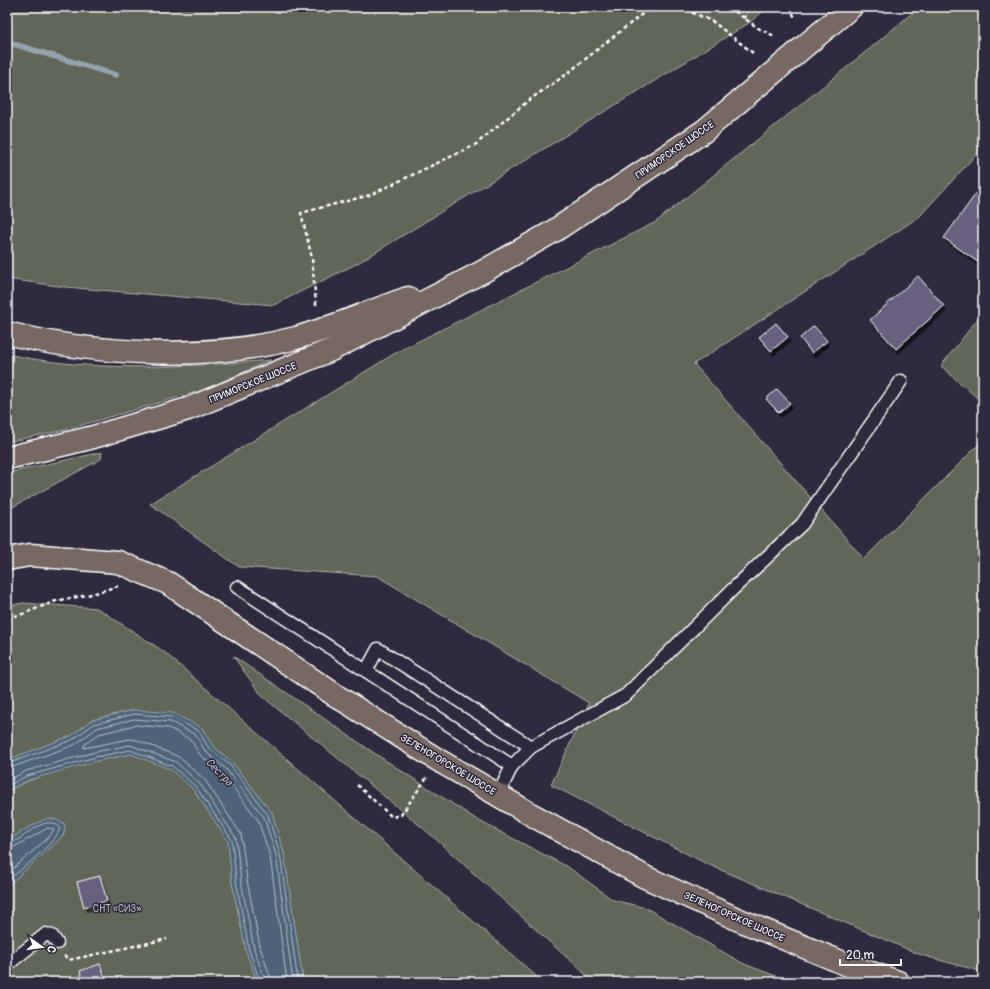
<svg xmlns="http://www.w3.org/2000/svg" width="990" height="989" viewBox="0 0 990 989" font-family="Pangolin,sans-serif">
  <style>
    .green { fill: #606659; stroke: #b0b2ac }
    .water { fill: #4d6477; stroke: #94a2ad }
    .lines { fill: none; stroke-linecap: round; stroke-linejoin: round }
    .shore { stroke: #b8c1c9; stroke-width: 1 }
    .stream { stroke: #94a2ad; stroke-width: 6 }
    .building { fill: #67607d; stroke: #fff; filter: url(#shadow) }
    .lane-casing { stroke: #fff; stroke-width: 15 }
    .primary-casing { stroke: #fff; stroke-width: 25 }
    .highway-casing { stroke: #fff; stroke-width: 25 }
    .path { stroke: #fff; stroke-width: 2.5; stroke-dasharray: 4 3; stroke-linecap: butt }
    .lane { stroke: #2f2a3d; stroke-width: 12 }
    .primary { stroke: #776864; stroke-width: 22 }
    .highway { stroke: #776864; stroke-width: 22 }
    .labels { text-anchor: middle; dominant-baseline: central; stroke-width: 3; stroke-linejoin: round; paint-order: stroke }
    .street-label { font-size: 10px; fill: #fff; stroke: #2f2a3d }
    .park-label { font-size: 10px; fill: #b7bab4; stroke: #2f2a3d }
    .water-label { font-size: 11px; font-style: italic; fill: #afb9c2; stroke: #2f2a3d }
  </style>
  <defs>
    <filter id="shadow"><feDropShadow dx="2.5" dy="4.5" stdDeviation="0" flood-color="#0009"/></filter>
  </defs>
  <rect width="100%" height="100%" fill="#2f2a3d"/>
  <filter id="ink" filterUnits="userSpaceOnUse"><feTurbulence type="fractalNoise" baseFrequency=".025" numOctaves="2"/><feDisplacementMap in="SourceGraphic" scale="8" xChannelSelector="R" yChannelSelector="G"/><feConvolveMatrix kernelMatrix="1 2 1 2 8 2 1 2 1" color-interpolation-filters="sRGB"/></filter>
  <g filter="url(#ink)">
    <g class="green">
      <path d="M7,7H768L749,23L358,263L274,305L65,287L7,279Z"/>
      <path d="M919,7H983V147L919,217L694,364L864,559L983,440V972L921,955L707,864L551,785L589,703L377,576L239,567L150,504L397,352L656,222L873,46Z"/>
      <path d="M983,312V403L941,366Z"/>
      <path d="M7,354C94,373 183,367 271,360L203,390L65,430L7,442Z"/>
      <path d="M102,452L101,459L7,510V473Z"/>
      <path d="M23,603L97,608L163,651L543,982H303L284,853L272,813L233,763L212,745L202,728L134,710L92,720L71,736L7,760V606Z"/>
      <path d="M233,656L374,753L479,821L568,867L613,900L646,908L744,964L792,982H594L430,834L262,696Z"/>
      <path d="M131,754L170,768L193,789L228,841L232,882L246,951L257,982H7V886L55,844L64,834L33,825L7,841V791C45,771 89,762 131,754Z"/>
    </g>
    <g class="water">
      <path d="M134,710L173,713L202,728L212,745L233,763L272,813L284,853L303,982H257L246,951L232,882L228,841L193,789L170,769L131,754L97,761L28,780L7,791V760L71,736L92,720Z"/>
      <path d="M48,818L57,820L65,824L64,834L55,844L7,886V841L33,825Z"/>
    </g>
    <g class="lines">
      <g class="shore">
        <path d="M7,764L72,740L94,724L134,714L172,717L199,731L208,747L230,765L268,815L280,854L298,982"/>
        <path d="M7,769L74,745L97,728L134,719L171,722L196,735L205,751L226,769L264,817L276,855L293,982"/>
        <path d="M7,781L26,771L95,752L130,745L176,762L200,784L236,838L241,881L254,949L266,982"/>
        <path d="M7,786L27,776L96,757L130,750L172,766L196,787L232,840L236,881L249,950L260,982"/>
        <path d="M7,844C24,842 42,812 60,827C59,841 19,871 7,881"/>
        <path d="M7,849L12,848L48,828L54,829L49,837L7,874"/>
        <path d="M272,982L260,947L247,880L241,834L205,780L179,757L137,740L129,739L84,748V745L99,734L135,725L169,728L191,740L200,755L222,773L258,820L270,856L287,982"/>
      </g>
      <path class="stream" d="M7,42L116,75"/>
    </g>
    <g class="building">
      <path d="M983,184V257L979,263L944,238Z"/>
      <path d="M918,276L944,306L896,349L870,320Z"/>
      <path d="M776,323L788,337L771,351L759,337Z"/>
      <path d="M814,326L827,341L812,353L800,338Z"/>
      <path d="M777,389L790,403L779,413L766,399Z"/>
      <path d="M100,876L107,901L84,907L77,882Z"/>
      <path d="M100,964L107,982H83L80,971Z"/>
    </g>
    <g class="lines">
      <g class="lane-casing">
        <g id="lane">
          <path d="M237,587L512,766"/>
          <path d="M366,671L378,649L531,747"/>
          <path d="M498,795L512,766L531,747L626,695L733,589L802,524L901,381"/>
          <path d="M7,965L46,934L52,936L57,943"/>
        </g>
      </g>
      <g class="primary-casing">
        <g id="primary">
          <path d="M7,333C94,355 209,361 296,338C334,327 371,311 408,298"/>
          <path d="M7,458L90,438L188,409L331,350L484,271L554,231L704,131L851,7"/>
        </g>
      </g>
      <g class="highway-casing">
        <path id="highway" d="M7,559L30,555L118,562L168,583L335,695L438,760L534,816L645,877L737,919L848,965L898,982"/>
      </g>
      <g class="path">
        <path d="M679,7L712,21L753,53"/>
        <path d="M729,7L758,28L774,36"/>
        <path d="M789,7L796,19"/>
        <path d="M694,12L698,7"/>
        <path d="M744,19L749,7"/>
        <path d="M316,305L312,258L301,213L370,195L475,145L529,100L564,76L651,7"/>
        <path d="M7,617L20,615L56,601L92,594L118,586"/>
        <path d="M357,785L392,817L401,815L427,777"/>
        <path d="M64,956L69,960L167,939"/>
      </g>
      <use href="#lane" class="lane"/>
      <use href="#primary" class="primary"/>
      <use href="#highway" class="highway"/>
    </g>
  </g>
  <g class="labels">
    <g class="street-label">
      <text transform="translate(675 150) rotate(-35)">ПРИМОРСКОЕ ШОССЕ</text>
      <text transform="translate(253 383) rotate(-22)">ПРИМОРСКОЕ ШОССЕ</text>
      <text transform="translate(448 765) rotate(31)">ЗЕЛЕНОГОРСКОЕ ШОССЕ</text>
      <text transform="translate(734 917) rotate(24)">ЗЕЛЕНОГОРСКОЕ ШОССЕ</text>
    </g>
    <g class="park-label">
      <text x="117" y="909">СНТ «СИЗ»</text>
    </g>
    <g class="water-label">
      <text transform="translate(219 772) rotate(46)">Сестра</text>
    </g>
  </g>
  <rect width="990" height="989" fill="none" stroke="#2f2a3d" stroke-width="24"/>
  <rect x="12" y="12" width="966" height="965" fill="none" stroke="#fff" stroke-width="1.5" filter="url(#ink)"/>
  <g transform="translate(42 947) rotate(104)" stroke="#2f2a3d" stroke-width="3" paint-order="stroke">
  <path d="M0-3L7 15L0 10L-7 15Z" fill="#ffffff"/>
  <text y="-6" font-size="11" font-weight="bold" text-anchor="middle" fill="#ffffff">С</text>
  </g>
  <path d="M840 959v6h61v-6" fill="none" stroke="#ffffff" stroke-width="2"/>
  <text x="846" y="959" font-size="12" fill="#ffffff" stroke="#2f2a3d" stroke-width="3" paint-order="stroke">20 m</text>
</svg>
